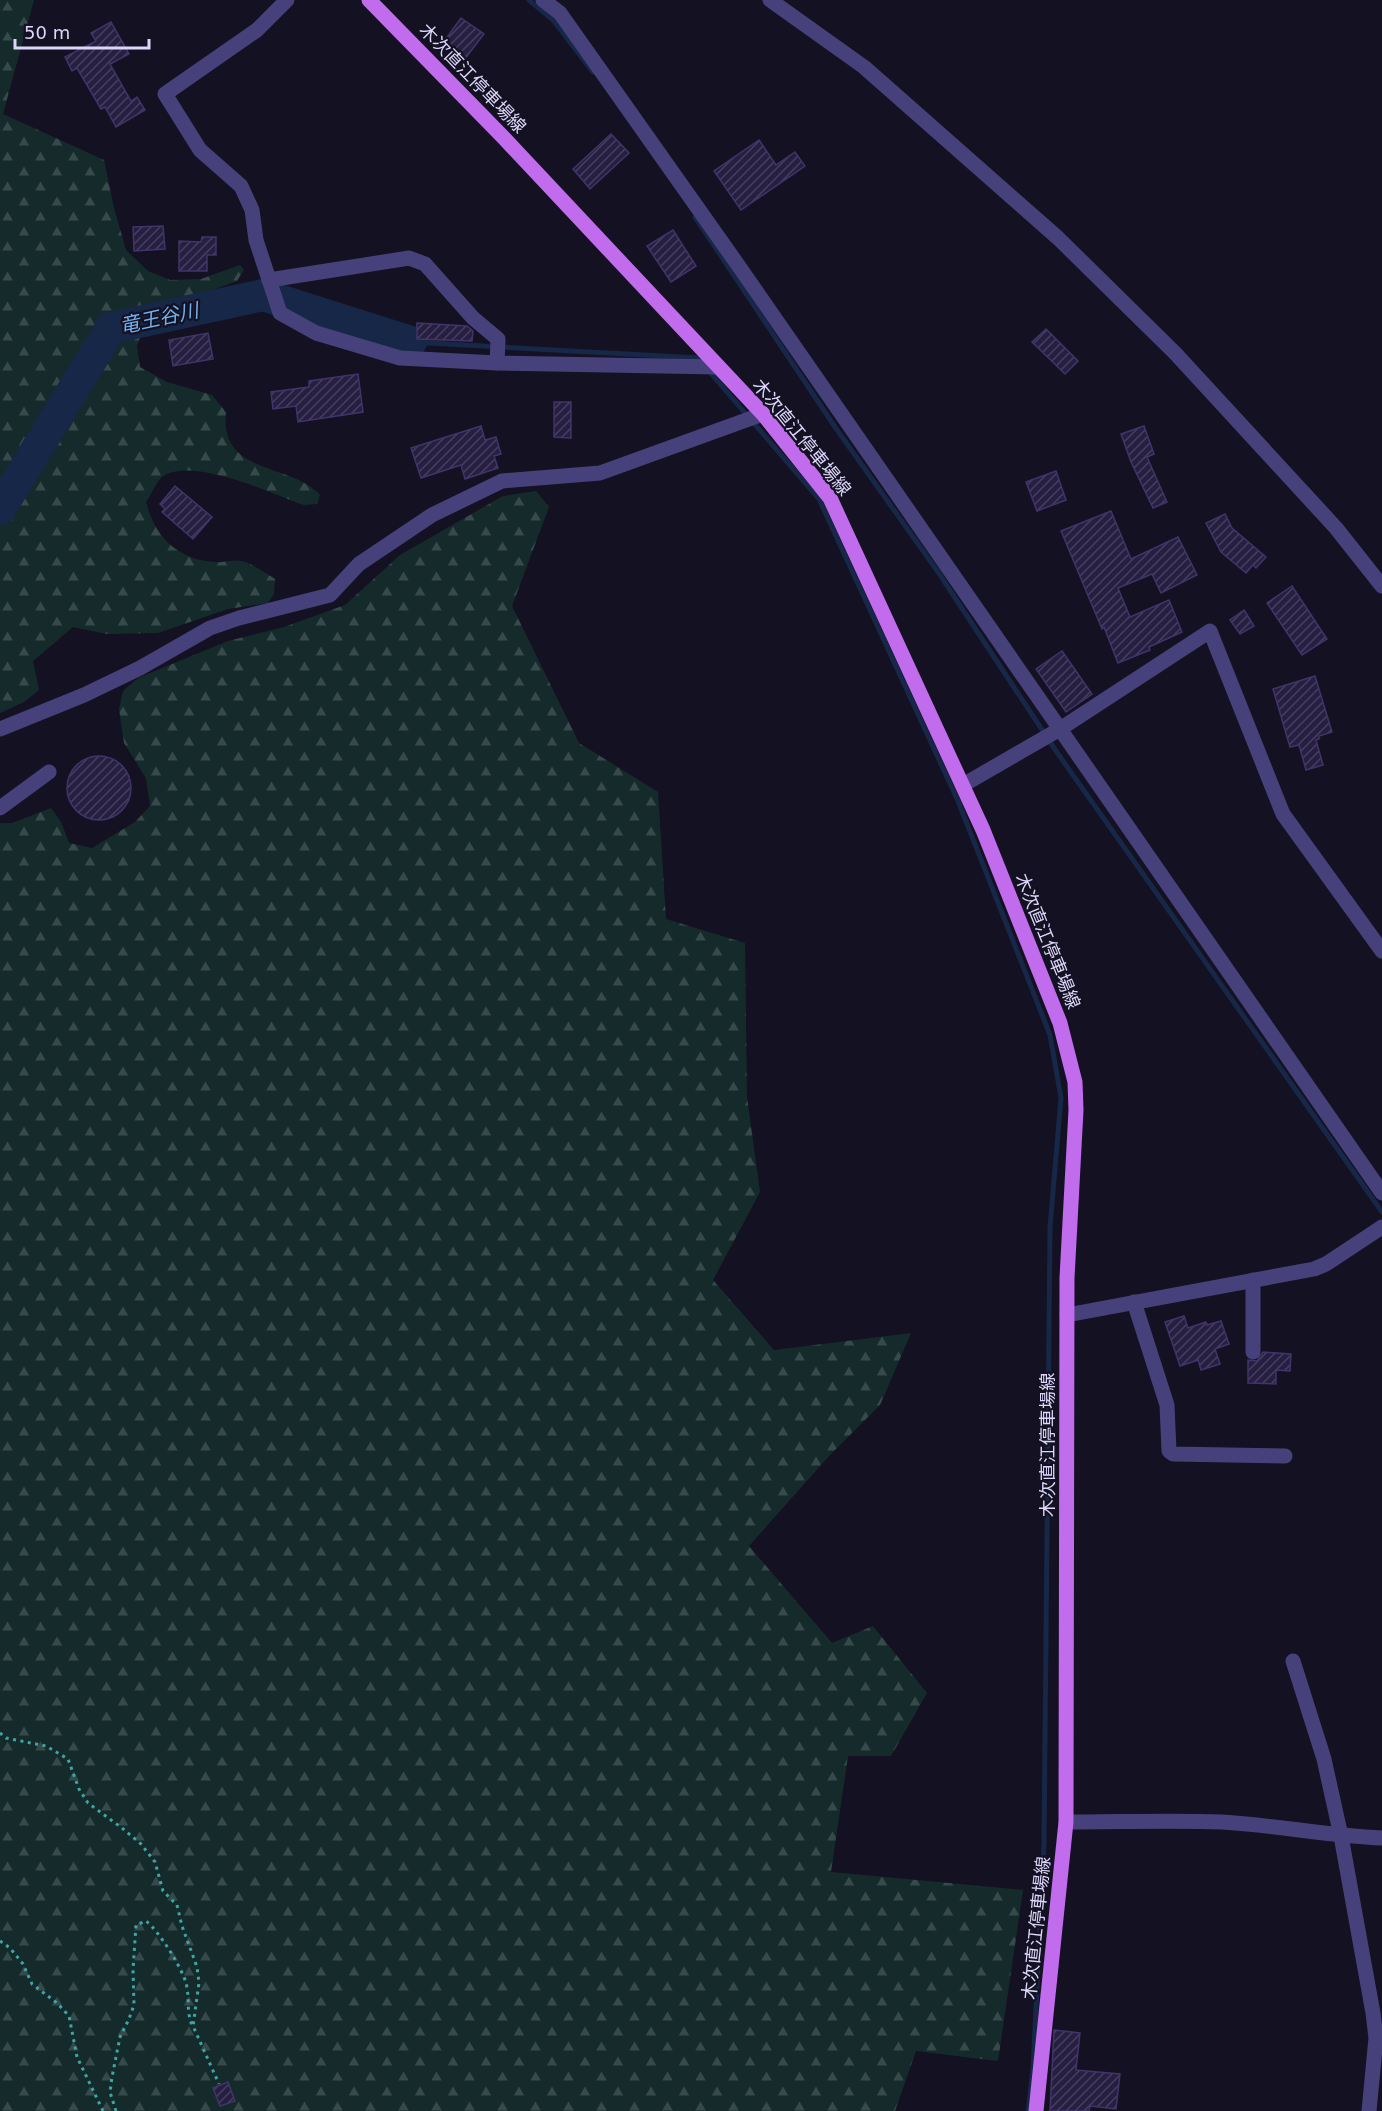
<svg xmlns="http://www.w3.org/2000/svg" width="1382" height="2111" viewBox="0 0 1382 2111" font-family="'DejaVu Sans','Noto Sans JP',sans-serif">
  <style>
    .forest { fill: url(#forest-firs) }
    .lines { fill: none; stroke-linecap: round; stroke-linejoin: round }
    .stream { stroke: #162747; stroke-width: 5 }
    .river { stroke: #162747; stroke-width: 32 }
    .building { fill: url(#building-hatch); stroke: #41346a; stroke-width: 1.5 }
    .path { stroke: #3da7a5; stroke-width: 3; stroke-dasharray: 3 4.5; stroke-linecap: butt }
    .minor { stroke: #46417b; stroke-width: 15 }
    .major { stroke: #c16bed; stroke-width: 15 }
    .labels { text-anchor: middle; dominant-baseline: central; stroke-width: 4.5; stroke-linejoin: round; paint-order: stroke }
    .street-label { font-size: 18px; fill: #dcd7fa; stroke: #141122 }
    .water-label { font-size: 20px; font-style: italic; fill: #71afed; stroke: #141122 }
  </style>
  <defs>
    <pattern id="forest-firs" width="22" height="20" patternUnits="userSpaceOnUse" patternTransform="scale(1.5)"><rect width="22" height="20" fill="#152b2b"/><path d="M5 1l3.5 6h-7zM16 11l3.5 6h-7z" fill="#36494b"/></pattern>
    <pattern id="building-hatch" width="6" height="6" patternUnits="userSpaceOnUse" patternTransform="scale(1.5)"><rect width="6" height="6" fill="#271f41"/><path d="M-1 1l2-2M0 6l6-6M5 7l2-2" fill="none" stroke="#463f5d"/></pattern>
  </defs>
  <rect width="100%" height="100%" fill="#141122"/>
  <g class="forest">
    <path d="M0,0H34L3,114L104,160L114,208L126,250L148,271L170,280L201,279L240,265L244,270L237,281L158,310L142,332L137,346L140,367L167,382L212,395L226,412C219,476 291,462 320,495L317,504L304,505C273,494 188,454 161,478C155,484 151,495 146,502C155,537 177,559 214,562C223,563 233,559 242,561C253,564 265,573 275,579L274,594L268,603L228,609L158,633L107,634L73,627L33,661L39,690L24,702L0,713Z"/>
    <path d="M536,491L549,507L512,606L579,743L658,792L666,919L745,943L747,1097L760,1192L713,1280L774,1350L911,1333L880,1405L829,1456L749,1546L832,1643L873,1626L927,1693L891,1756H848L831,1872L1023,1890L998,2061L916,2051L895,2111H0V823H12L51,808L61,822L69,843L92,848L135,822L150,806L146,778L124,743L119,709L123,691L138,678L228,641L284,627L345,605L400,555L503,496Z"/>
  </g>
  <g class="lines">
    <g class="stream">
      <path d="M529,0L553,20L593,72"/>
      <path d="M695,217L835,427L938,572L1056,751L1382,1212"/>
      <path d="M411,342L699,358L703,364"/>
      <path d="M709,371L819,499L958,801L1050,1035L1061,1098L1050,1227L1044,1844L1033,2069L1028,2111"/>
    </g>
    <path class="river" d="M0,509L111,328L263,295L411,342"/>
  </g>
  <g class="building">
    <path d="M461,18L484,34L464,60L442,44Z"/>
    <path d="M111,22L129,54L110,64L131,101L137,97L145,110L116,127L105,107L101,109L77,68L72,71L65,57L96,41L91,33Z"/>
    <path d="M611,134L629,153L590,189L573,169Z"/>
    <path d="M759,140L776,165L795,152L805,166L741,210L714,171Z"/>
    <path d="M163,226L165,249L134,251L133,227Z"/>
    <path d="M673,230L696,266L671,282L647,246Z"/>
    <path d="M202,237H216V255H207V271H179V241L201,242Z"/>
    <path d="M417,323L467,326L473,331L472,341L417,339Z"/>
    <path d="M1046,329L1078,361L1065,374L1032,342Z"/>
    <path d="M208,333L213,359L173,366L169,340Z"/>
    <path d="M358,374L363,412L298,422L296,406L273,409L271,392L309,387V381Z"/>
    <path d="M554,402H571V438L554,437Z"/>
    <path d="M481,426L485,440L496,437L501,454L494,456L498,468L465,479L461,465L421,478L411,448Z"/>
    <path d="M1144,426L1154,454L1147,457L1167,502L1153,508L1131,462L1121,434Z"/>
    <path d="M1056,471L1066,500L1037,511L1026,482Z"/>
    <path d="M175,486L212,517L193,539L162,512L165,509L160,504Z"/>
    <path d="M1111,511L1131,559L1178,537L1197,575L1161,593L1152,574L1118,588L1130,617L1169,600L1182,632L1149,647L1150,650L1118,663L1104,627L1102,629L1061,531Z"/>
    <path d="M1225,514L1232,528L1266,557L1256,568L1253,565L1246,573L1221,552L1206,523Z"/>
    <path d="M1292,586L1327,639L1302,655L1267,603Z"/>
    <path d="M1244,610L1254,626L1240,634L1230,620Z"/>
    <path d="M1062,651L1092,694L1066,712L1036,669Z"/>
    <path d="M1315,676L1332,732L1319,736V739L1316,740L1323,765L1306,770L1299,745L1290,747L1273,689Z"/>
    <circle cx="99" cy="788" r="32"/>
    <path d="M1184,1316L1188,1328L1206,1322L1207,1325L1221,1321L1229,1344L1215,1349L1220,1364L1201,1370L1198,1360L1180,1366L1165,1322Z"/>
    <path d="M1263,1352L1291,1354L1290,1371L1276,1370V1384L1248,1383V1360L1257,1361Z"/>
    <path d="M1054,2030L1080,2033L1076,2070L1120,2074L1116,2109L1090,2106L1089,2111H1050Z"/>
    <path d="M228,2082L235,2101L220,2106L213,2088Z"/>
  </g>
  <g class="lines">
    <g class="path">
      <path d="M0,1733L6,1738L46,1746L68,1759L79,1789L88,1803L122,1828L141,1844L155,1862L163,1891L177,1905L182,1926L197,1967L199,1983L193,2026L219,2084"/>
      <path d="M0,1941L10,1948L23,1964L32,1984L57,2003L69,2016L77,2057L103,2111"/>
      <path d="M116,2111L110,2092L112,2077L120,2037L129,2019L134,2005L133,1970L136,1925L146,1921C159,1931 182,1968 186,1983C190,1998 186,2011 192,2025"/>
    </g>
    <g class="minor">
      <path d="M287,0L257,30L165,94L200,150L241,186L252,210L256,240L280,313L316,333L400,358L497,363L719,367"/>
      <path d="M543,0L560,13L738,265L1382,1193"/>
      <path d="M770,0L864,67L1058,238L1175,353L1336,528L1382,586"/>
      <path d="M269,280L409,258L425,264L473,318L498,339L497,363"/>
      <path d="M0,729L84,695L140,668L210,628L239,618L330,595L359,564L432,515L502,481L600,473L763,414"/>
      <path d="M963,785L1060,729L1210,631L1283,814L1382,951"/>
      <path d="M0,808L49,772"/>
      <path d="M1134,1302L1167,1405L1169,1451L1173,1454L1285,1456"/>
      <path d="M1067,1315L1314,1269L1326,1264L1382,1227"/>
      <path d="M1253,1352V1280"/>
      <path d="M1293,1661L1324,1759L1341,1836L1373,2013L1376,2038L1369,2111"/>
      <path d="M1066,1822C1118,1822 1171,1820 1222,1822C1276,1825 1328,1836 1382,1838"/>
    </g>
    <path class="major" d="M369,0L503,137L763,414L830,498L983,830L1060,1023L1075,1082L1076,1110L1067,1278L1066,1822L1036,2111"/>
  </g>
  <g class="labels">
    <g class="street-label">
      <text transform="translate(473 78) rotate(46)">木次直江停車場線</text>
      <text transform="translate(802 437) rotate(51)">木次直江停車場線</text>
      <text transform="translate(1048 941) rotate(68)">木次直江停車場線</text>
      <text transform="translate(1047 1445) rotate(-90)">木次直江停車場線</text>
      <text transform="translate(1036 1928) rotate(-84)">木次直江停車場線</text>
    </g>
    <g class="water-label">
      <text transform="translate(159 318) rotate(-12)">竜王谷川</text>
    </g>
  </g>
  <path d="M15 39v9h134v-9" fill="none" stroke="#dcd7fa" stroke-width="3"/>
  <text x="24" y="39" font-size="18" fill="#dcd7fa" stroke="#141122" stroke-width="4.5" paint-order="stroke">50 m</text>
</svg>
